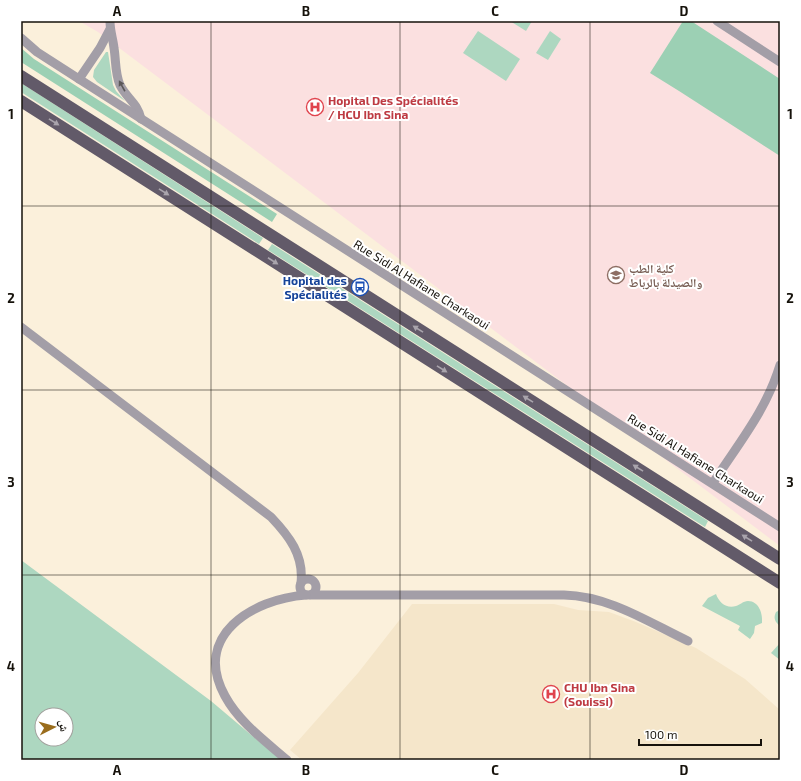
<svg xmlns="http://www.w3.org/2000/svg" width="801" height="781" viewBox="0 0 801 781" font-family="'Exo 2','Noto Naskh Arabic',sans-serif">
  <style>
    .built { fill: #f5e6ca }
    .education { fill: #fbe0e0 }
    .green { fill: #add7c0; fill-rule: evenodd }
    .forest { fill: #9cd0b4 }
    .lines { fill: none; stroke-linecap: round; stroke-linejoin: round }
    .street { stroke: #a39ea7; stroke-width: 9 }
    .primary { stroke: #625a69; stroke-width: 12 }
    .oneway { fill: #5c5859 }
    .oneway2 { fill: #a9a4ac }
    .grid { fill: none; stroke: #16120b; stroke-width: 1; stroke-opacity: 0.55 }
    .labels { text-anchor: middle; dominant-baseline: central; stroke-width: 4; stroke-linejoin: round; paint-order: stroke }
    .health-label { font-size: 12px; font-weight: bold; fill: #be3a42; stroke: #fff; text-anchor: start }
    .education-label { font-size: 12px; font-weight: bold; fill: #785e54; stroke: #fff; text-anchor: start }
    .transit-label { font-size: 12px; font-weight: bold; fill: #164399; stroke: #fff; text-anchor: end }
    .street-label { font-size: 12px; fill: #16120b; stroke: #fff }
    .neatline { fill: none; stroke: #16120b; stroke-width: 1.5 }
    .grid-label { font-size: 13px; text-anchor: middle; font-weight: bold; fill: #16120b }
  </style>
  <rect width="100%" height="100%" fill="#fbf0db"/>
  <path class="built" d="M412,604H554L578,610L609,612L636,622L696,648L745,679L780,710V760H302L290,750L358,673Z"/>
  <path class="education" d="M79,21H780V546L98,32Z"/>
  <g class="green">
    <path d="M510,21H532L526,31Z"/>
    <path d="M478,31L520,59L506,81L463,53Z"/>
    <path d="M550,31L561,39L548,60L536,53Z"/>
    <path d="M106,52H108L113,85L116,91L125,101L97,82L93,77L94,70Z"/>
    <path d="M21,83L263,238L259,244L21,92Z"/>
    <path d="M272,244L708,521L705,527L268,250Z"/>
    <path d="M21,560L211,701L281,760H21ZM42,715H66V739H42Z"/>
    <path d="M716,594C719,603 727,609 736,606C740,605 743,601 748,601C759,601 763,614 762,623L755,626L754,633L750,639L738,630L740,626L702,606L708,598Z"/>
    <path d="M780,610V626C775,622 773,618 776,612Z"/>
    <path d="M780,643V660L771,653Z"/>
  </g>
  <g class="forest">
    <path d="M683,21H691L780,79V156L679,91L650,73Z"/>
    <path d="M21,48L34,59L277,214L272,222L21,62Z"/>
  </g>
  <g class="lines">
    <g class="street">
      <path d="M110,21C110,31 113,39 114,48C116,60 115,74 120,85C127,99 137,102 141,119"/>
      <path d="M717,21L780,62"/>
      <path d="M21,38L37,52L79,79L780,527"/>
      <path d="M79,79L100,48L110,29"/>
      <path d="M21,327L271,517C289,536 304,555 301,583"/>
      <path d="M713,483C738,444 766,411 780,365"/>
      <circle cx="308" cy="587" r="8"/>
      <path d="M311,595H564C609,596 648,622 688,641"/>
      <path d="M287,760C265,741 239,722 225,696C192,636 252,599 306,595"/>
    </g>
    <g class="primary">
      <path d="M21,76L780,559"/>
      <path d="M21,101L780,583"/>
    </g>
  </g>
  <defs><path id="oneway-solid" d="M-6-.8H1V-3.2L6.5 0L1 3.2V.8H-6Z"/></defs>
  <use class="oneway" href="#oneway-solid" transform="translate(122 86) rotate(-119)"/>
  <g class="oneway2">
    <use href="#oneway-solid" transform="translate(54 122) rotate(32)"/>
    <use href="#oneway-solid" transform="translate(164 192) rotate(32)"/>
    <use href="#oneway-solid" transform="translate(273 261) rotate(33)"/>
    <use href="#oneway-solid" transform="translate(418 329) rotate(-148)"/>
    <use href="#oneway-solid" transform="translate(442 369) rotate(32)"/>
    <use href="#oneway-solid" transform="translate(528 399) rotate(-148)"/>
    <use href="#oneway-solid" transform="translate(638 468) rotate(-148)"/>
    <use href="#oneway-solid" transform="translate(747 538) rotate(-148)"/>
  </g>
  <path class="grid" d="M211,21V760M400,21V760M590,21V760M21,206H780M21,390H780M21,575H780"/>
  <defs>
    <g id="hospital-ring" transform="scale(0.9)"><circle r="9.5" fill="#fff" stroke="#e0444e" stroke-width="1.5"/><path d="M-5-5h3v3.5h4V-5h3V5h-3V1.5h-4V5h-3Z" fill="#e0444e"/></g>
    <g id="university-ring" transform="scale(0.9)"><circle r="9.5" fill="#fff" stroke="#8d6e63" stroke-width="1.5"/><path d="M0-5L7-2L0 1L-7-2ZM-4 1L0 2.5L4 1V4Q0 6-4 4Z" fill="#8d6e63"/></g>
    <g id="bus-ring" transform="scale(0.9)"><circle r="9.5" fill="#fff" stroke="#1a4fb4" stroke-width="1.5"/><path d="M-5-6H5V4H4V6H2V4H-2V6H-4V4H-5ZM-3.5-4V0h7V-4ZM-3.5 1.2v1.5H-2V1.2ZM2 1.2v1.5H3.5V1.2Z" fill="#1a4fb4"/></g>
  </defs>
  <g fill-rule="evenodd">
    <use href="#hospital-ring" x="315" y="107"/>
    <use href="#university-ring" x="616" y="275"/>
    <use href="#bus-ring" x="360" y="287"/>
    <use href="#hospital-ring" x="551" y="694"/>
  </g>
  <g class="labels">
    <g class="health-label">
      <text x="328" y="100">Hopital Des Spécialités<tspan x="328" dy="14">/ HCU Ibn Sina</tspan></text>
      <text x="564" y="687">CHU Ibn Sina<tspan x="564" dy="14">(Souissi)</tspan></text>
    </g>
    <g class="education-label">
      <text x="629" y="268">كلية الطب<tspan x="629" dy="14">والصيدلة بالرباط</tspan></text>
    </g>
    <g class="transit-label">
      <text x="347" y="280">Hopital des<tspan x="347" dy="14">Spécialités</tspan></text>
    </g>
    <g class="street-label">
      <text transform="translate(422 284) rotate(32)">Rue Sidi Al Hafiane Charkaoui</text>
      <text transform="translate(696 458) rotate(32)">Rue Sidi Al Hafiane Charkaoui</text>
    </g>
  </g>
  <rect width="801" height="781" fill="none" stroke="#ffffff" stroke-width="44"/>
  <g transform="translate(54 727) rotate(84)"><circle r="19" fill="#ffffff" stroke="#a2a09d"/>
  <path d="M0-3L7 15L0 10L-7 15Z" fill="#9a6d1d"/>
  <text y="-6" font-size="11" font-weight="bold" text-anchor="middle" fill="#16120b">ش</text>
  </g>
  <path d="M639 739v6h122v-6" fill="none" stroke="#16120b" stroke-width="2"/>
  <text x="645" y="739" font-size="12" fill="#16120b" stroke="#ffffff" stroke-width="3" paint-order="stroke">100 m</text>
  <rect x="22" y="22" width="757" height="737" class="neatline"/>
  <g class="grid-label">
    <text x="117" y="16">A</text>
    <text x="306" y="16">B</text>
    <text x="495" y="16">C</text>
    <text x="684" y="16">D</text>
    <text x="11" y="119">1</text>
    <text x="790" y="119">1</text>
    <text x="11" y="303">2</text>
    <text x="790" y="303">2</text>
    <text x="11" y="487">3</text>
    <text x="790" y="487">3</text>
    <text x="11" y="671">4</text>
    <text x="790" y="671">4</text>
    <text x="117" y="775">A</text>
    <text x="306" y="775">B</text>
    <text x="495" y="775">C</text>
    <text x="684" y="775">D</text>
  </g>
</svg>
